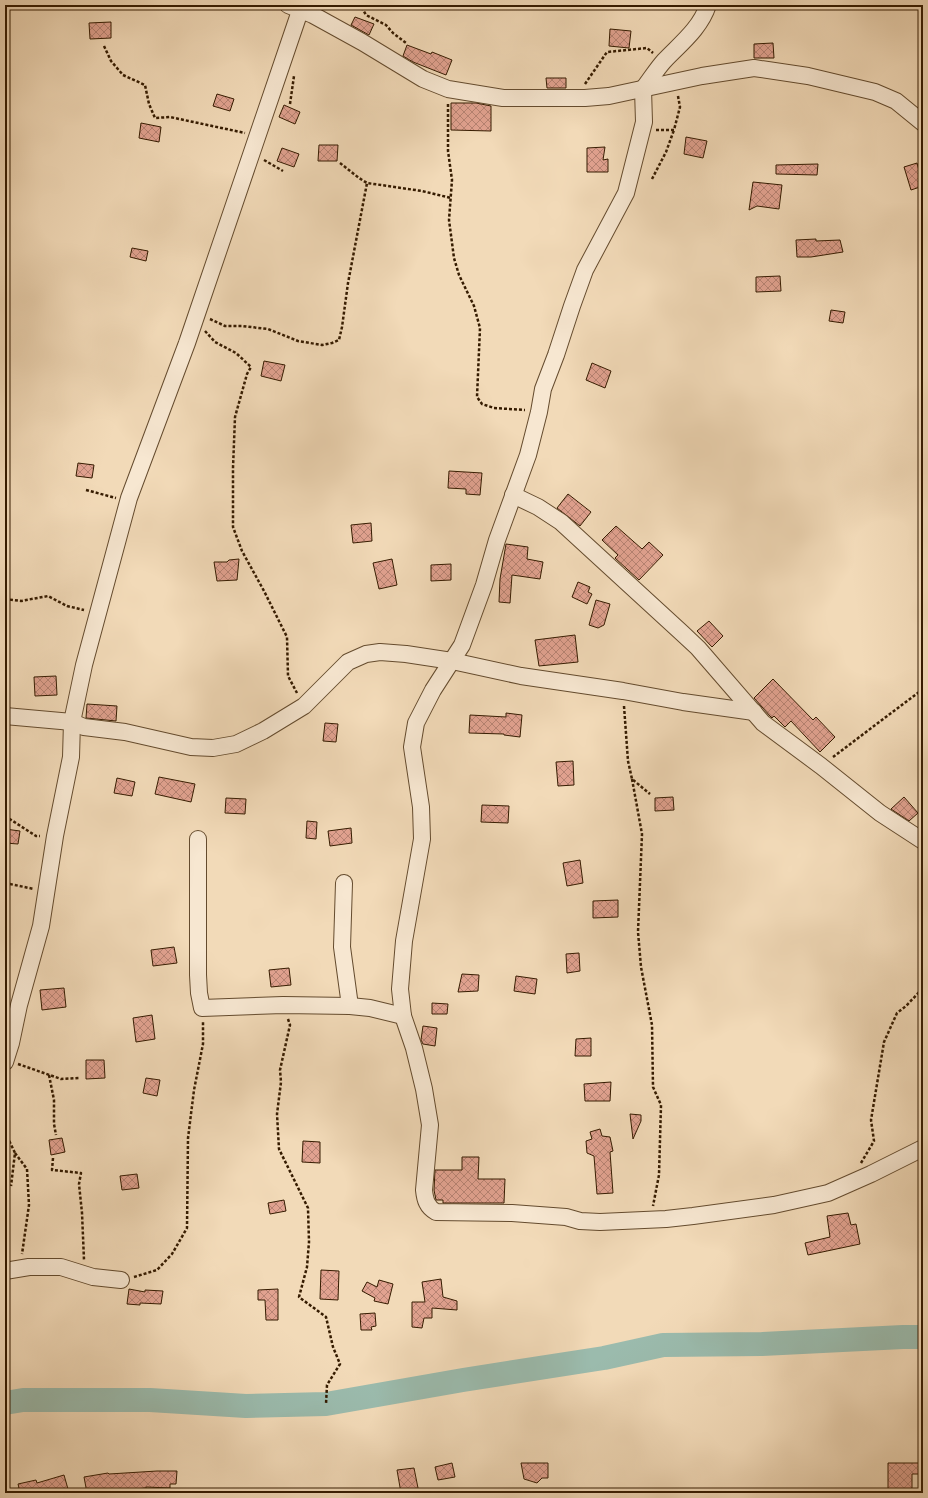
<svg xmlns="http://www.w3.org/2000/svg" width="928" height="1498" viewBox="0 0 928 1498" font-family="'IM FELL French Canon',serif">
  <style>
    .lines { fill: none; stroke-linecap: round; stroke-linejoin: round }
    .river { stroke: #9bbbad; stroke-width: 24 }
    .building { fill: url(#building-cross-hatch); stroke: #351b00 }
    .minor-casing { stroke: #644b2e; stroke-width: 18 }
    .path { stroke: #351b00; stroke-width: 2.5; stroke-dasharray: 3 2; stroke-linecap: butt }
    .minor { stroke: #f7e7d1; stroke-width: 16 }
  </style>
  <defs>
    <pattern id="building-cross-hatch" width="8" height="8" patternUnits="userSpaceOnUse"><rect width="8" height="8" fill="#e1a290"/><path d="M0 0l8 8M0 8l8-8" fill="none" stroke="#b78373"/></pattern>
  </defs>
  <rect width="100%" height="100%" fill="#f2dab8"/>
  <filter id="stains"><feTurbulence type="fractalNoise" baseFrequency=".005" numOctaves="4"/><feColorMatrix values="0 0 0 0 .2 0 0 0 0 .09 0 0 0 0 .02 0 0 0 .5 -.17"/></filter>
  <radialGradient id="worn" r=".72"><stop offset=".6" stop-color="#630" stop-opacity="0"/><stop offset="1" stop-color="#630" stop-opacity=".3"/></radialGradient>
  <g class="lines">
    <path class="river" d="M5,1403L23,1400H150L246,1406L326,1404L463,1380L604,1358L663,1345L762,1344L903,1337H923"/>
  </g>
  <g class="building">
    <path d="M355,17L374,24L369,35L351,25Z"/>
    <path d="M111,22V38L90,39L89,23Z"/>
    <path d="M610,29L631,31L629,48L609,46Z"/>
    <path d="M773,43L774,58H754V44Z"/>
    <path d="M407,45L431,54L432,52L452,60L446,75L413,62L403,56Z"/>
    <path d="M546,78H566V88H547Z"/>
    <path d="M217,94L234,99L230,111L213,106Z"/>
    <path d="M451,103H476L491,106V131L451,130Z"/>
    <path d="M284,105L300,112L295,124L279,117Z"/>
    <path d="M141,123L161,127L159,142L139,138Z"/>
    <path d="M686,137L707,141L703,158L684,154Z"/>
    <path d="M319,145H338L337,161H318Z"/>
    <path d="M605,147L603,160L608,159V172H587V148Z"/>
    <path d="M282,148L299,154L294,167L277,161Z"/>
    <path d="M917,163L923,186L911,190L904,167Z"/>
    <path d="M818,164L817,175L776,174V165Z"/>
    <path d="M753,182L782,185L779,209L757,206L749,210Z"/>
    <path d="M816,239V241L840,240L843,252L811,257H797L796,240Z"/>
    <path d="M132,248L148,251L146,261L130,257Z"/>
    <path d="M780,276L781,291L756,292V277Z"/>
    <path d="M831,310L845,312L843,323L829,321Z"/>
    <path d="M264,361L285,365L281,381L261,376Z"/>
    <path d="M592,363L611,371L605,388L586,380Z"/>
    <path d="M78,463L94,465L92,478L76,476Z"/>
    <path d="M449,471L482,473L480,495L466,494V489L448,488Z"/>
    <path d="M568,494L591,512L580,526L557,508Z"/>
    <path d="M371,523L372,541L353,543L351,525Z"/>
    <path d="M616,526L642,549L649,542L663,555L639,580L615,558L618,555L602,540Z"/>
    <path d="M506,544L528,547L527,559L543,562L540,579L512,575L510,603L499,602L500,579Z"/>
    <path d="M239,559L237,580L217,581L214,562H227L229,560Z"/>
    <path d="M392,559L397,585L379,589L373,563Z"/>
    <path d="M451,564V580L431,581V565Z"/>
    <path d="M578,582L590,587L588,592L592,594L587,604L572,597Z"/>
    <path d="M596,600L610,604L604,625L598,628L589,625Z"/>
    <path d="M709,621L723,636L712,647L697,631Z"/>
    <path d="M575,635L578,662L539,666L535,640Z"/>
    <path d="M56,676L57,695L35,696L34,677Z"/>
    <path d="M773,679L813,720L816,717L835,737L820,752L791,721L785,727L774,716L772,718L770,716L754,698Z"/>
    <path d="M87,704L117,706L116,721L86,718Z"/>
    <path d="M506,713L522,715L520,737L504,735V734L469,733L470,715L506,717Z"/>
    <path d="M325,723L338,724L336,742L323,741Z"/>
    <path d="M573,761L574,785L558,786L556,762Z"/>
    <path d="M159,777L195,784L191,802L155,794Z"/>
    <path d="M117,778L135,782L132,796L114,793Z"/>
    <path d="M673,797L674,810L655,811V798Z"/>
    <path d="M904,797L918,813L909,821L891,809Z"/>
    <path d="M226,798L246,799L245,814L225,813Z"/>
    <path d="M482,805L509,806L508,823L481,822Z"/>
    <path d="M307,821L317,822L316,839L306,838Z"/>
    <path d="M351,828L352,843L330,846L328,831Z"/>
    <path d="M5,829L20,831L18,844L5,843Z"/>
    <path d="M580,860L583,883L567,886L563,863Z"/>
    <path d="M618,900V917L593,918V901Z"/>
    <path d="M174,947L177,963L153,966L151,950Z"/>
    <path d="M579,953L580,971L567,973L566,954Z"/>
    <path d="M289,968L291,985L271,987L269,970Z"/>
    <path d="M462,974L479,975L478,991L458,992Z"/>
    <path d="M516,976L537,979L535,994L514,991Z"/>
    <path d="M64,988L66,1007L42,1010L40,990Z"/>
    <path d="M432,1003L448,1004L447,1014H432Z"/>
    <path d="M152,1015L155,1039L136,1042L133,1018Z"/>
    <path d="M423,1026L437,1028L435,1046L423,1044L421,1040Z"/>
    <path d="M591,1038V1056H575L576,1039Z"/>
    <path d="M86,1060H104L105,1078L86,1079Z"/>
    <path d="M146,1078L160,1080L157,1096L143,1093Z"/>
    <path d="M611,1082L610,1101H585L584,1084Z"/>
    <path d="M630,1114L641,1115V1121L633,1139Z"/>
    <path d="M600,1129L602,1136L610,1137L613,1151L610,1152L613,1193L597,1194L594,1156L587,1153L586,1141L592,1139L590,1132Z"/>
    <path d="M62,1138L65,1152L51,1155L49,1140Z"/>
    <path d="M303,1141L320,1142V1163L302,1162Z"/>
    <path d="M462,1157H479L478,1179H505L504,1203H443V1200H436L434,1190L435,1170H462Z"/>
    <path d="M137,1174L139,1188L122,1190L120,1176Z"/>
    <path d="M284,1200L286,1211L270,1214L268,1203Z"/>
    <path d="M848,1213L851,1225L856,1224L860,1244L808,1255L805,1243L830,1237L827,1216Z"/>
    <path d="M321,1270L339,1271L338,1300L320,1299Z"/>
    <path d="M441,1279L443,1297L457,1301V1310L432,1308V1318H424L422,1328L412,1327V1302H425L422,1282Z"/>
    <path d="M379,1280L393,1284L388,1304L374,1301L375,1298L362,1291L367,1282L377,1287Z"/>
    <path d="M129,1289L145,1292V1290L163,1291L161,1304L140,1303V1305L127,1304Z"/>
    <path d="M278,1289V1320H266L265,1300H258V1290Z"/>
    <path d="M375,1313L376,1326L371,1327L372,1330H361L360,1314Z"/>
    <path d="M452,1463L455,1477L438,1480L435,1467Z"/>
    <path d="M521,1463H548V1478H542L537,1483L524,1479Z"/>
    <path d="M888,1463H923V1474H912V1493H888Z"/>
    <path d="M414,1468L419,1493H401L397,1470Z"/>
    <path d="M157,1471H177L176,1484H170V1488L146,1487V1488L112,1491V1493H87L84,1477L108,1473L109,1474Z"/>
    <path d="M64,1475L68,1489L55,1493H12V1490L19,1488L18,1484L36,1480L37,1483Z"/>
  </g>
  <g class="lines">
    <g class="minor-casing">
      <g id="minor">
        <path d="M288,5L313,15L362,42L423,79L448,89L503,98H585L609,96L702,76L754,68L808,76L875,92L896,101L923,123"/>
        <path d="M708,5C700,29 680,44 664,61C656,70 650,80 643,89L644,122L626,193L585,270L572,306L556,355L543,389L539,412L528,455L497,540L484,585L462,645L433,690L416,723L412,747L421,807L422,839L404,941L400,989L403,1016L414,1048L424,1089L430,1125L424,1190C425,1200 427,1207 436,1212L512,1213L566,1217L580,1221L600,1222L666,1219L693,1216L774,1205L828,1193L871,1174L923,1148"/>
        <path d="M513,495L538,507L561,522L682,633L698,648L763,723L821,766L880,813L923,841"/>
        <path d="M5,716L72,722L84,727L125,732L191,747L213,748L236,744L263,731L304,706L348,662L366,654L380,652L406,654L452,661L521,676L623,691L683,702L754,712"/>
        <path d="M198,839V975L199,993L202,1008L283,1005L350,1006L370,1008L403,1016"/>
        <path d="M344,883L342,947L350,1006"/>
        <path d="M5,1062L11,1043L19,1005L41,926L55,836L71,757L72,722L84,665L129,498L187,343L302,5"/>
        <path d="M5,1271L29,1267H61L93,1277L121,1280"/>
      </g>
    </g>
    <g class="path">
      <path d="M357,5L362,8L366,15L386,25L393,33L406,43"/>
      <path d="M104,46L111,61L123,75L145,85L149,104L155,118L170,117L245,133"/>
      <path d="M585,84L607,52L647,48L653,53"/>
      <path d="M290,104L294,76"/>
      <path d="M448,104V151L452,180L449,220L454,258L459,275L474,306L480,328L477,397L482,404L494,408L525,410"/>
      <path d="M656,130H674L680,107L678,96"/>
      <path d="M264,160L283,171"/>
      <path d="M340,163L359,178L367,183L422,191L451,198"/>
      <path d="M652,179L666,152L674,130"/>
      <path d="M210,319L225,326H242L268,329L298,341L322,345L332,343L339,340L342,327L348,283L367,183"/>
      <path d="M205,331L215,342L236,353L251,367L247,374L235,417L233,468V527L242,551L264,591L287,637L288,676L297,693"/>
      <path d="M86,490L116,498"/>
      <path d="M5,599L21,601L48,596L67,606L84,610"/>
      <path d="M624,706L628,761L632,779L650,794"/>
      <path d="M833,757L923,689"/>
      <path d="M632,779L642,834L638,932L641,967L652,1025L653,1087L661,1105L659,1175L653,1206"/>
      <path d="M5,816L36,836H40"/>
      <path d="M5,883L34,889"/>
      <path d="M288,1019L290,1025L280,1070L281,1082L277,1114L279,1149L308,1208L309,1242L307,1267L299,1297L326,1317L333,1347L340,1364L327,1385L326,1404"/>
      <path d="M18,1064L61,1079L79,1078"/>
      <path d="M49,1075L54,1100V1124L56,1135"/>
      <path d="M5,1132L15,1153L11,1186"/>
      <path d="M15,1153L27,1169L29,1205L22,1254"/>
      <path d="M53,1158L52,1170L81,1173L79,1184L82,1213L84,1260"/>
      <path d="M861,1163L874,1141L871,1120L884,1042L897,1013L906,1006L923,988"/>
      <path d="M134,1277L157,1270L172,1254L187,1228L188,1138L194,1090L203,1044V1022"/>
    </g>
    <use href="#minor" class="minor"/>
  </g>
  <rect width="928" height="1498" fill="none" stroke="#f2dab8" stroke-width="20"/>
  <rect x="6" y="6" width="916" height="1486" fill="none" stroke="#351b00" stroke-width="2"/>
  <rect x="10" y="10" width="908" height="1478" fill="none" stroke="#351b00"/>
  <rect width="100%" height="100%" filter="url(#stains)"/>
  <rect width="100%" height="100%" fill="url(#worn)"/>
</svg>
